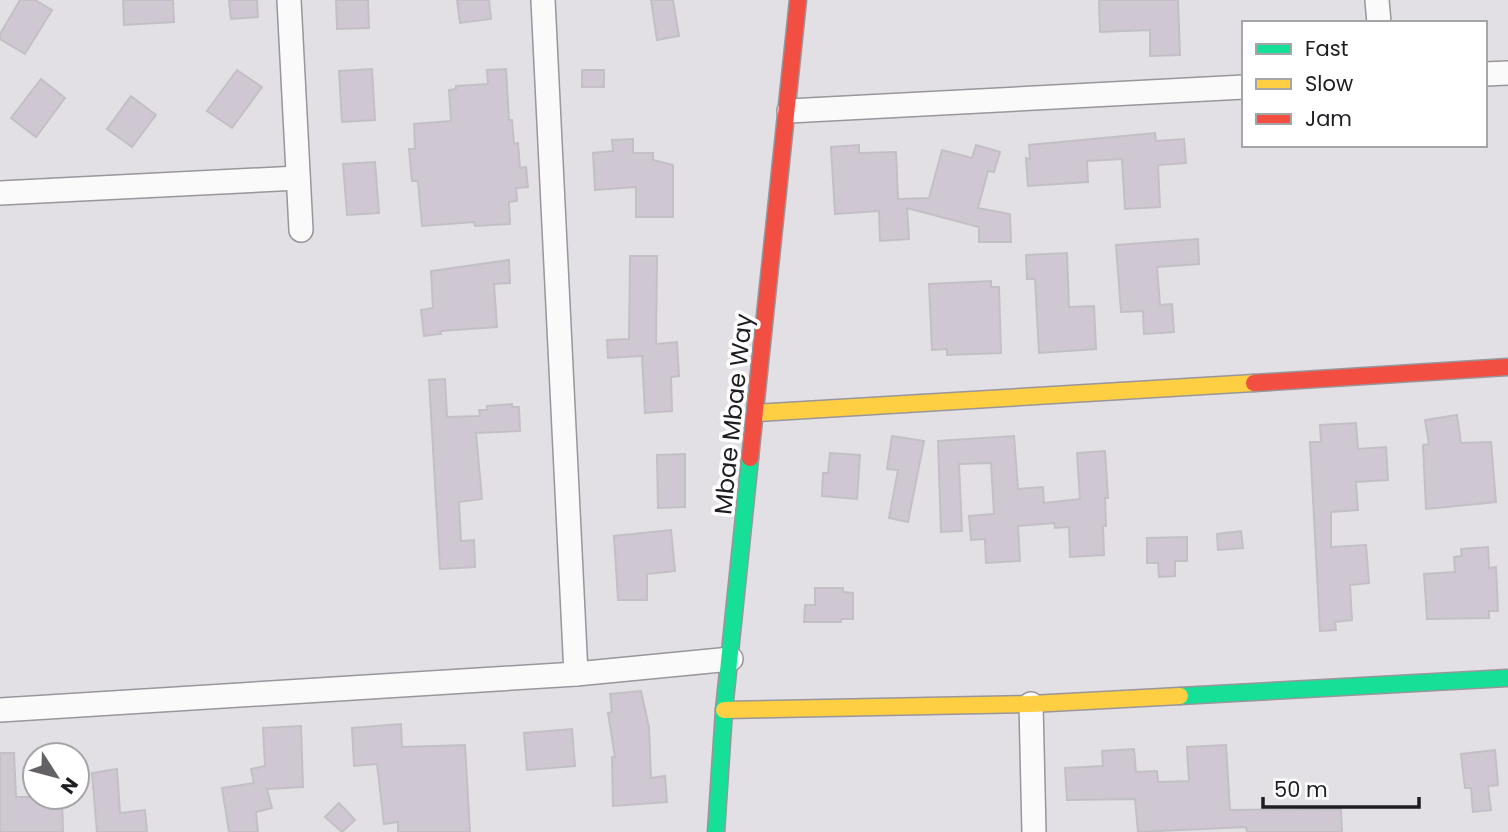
<svg xmlns="http://www.w3.org/2000/svg" width="1508" height="832" viewBox="0 0 1508 832" font-family="Poppins,sans-serif">
  <style>
    .building { fill: #cfc8d2; stroke: #c3c0c5; stroke-width: 2 }
    .lines { fill: none; stroke-linecap: round; stroke-linejoin: round }
    .street-casing { stroke: #98969a; stroke-width: 26 }
    .fast-casing { stroke: #98969a; stroke-width: 19 }
    .slow-casing { stroke: #98969a; stroke-width: 19 }
    .jam-casing { stroke: #98969a; stroke-width: 19 }
    .street { stroke: #fbfafb; stroke-width: 23 }
    .fast { stroke: #16e098; stroke-width: 16 }
    .slow { stroke: #ffcf43; stroke-width: 16 }
    .jam { stroke: #f24e42; stroke-width: 16 }
    .labels { text-anchor: middle; dominant-baseline: central; stroke-width: 7; stroke-linejoin: round; paint-order: stroke }
    .street-label { font-size: 24px; fill: #1e1c20; stroke: #fff }
  </style>
  <rect width="100%" height="100%" fill="#e3e0e5"/>
  <g class="building">
    <path d="M20,0H35L52,10L25,54L0,39V34Z"/>
    <path d="M123,0H173L174,22L124,25Z"/>
    <path d="M229,0H257L258,17L231,19Z"/>
    <path d="M336,0H368L369,28L337,29Z"/>
    <path d="M457,0H489L491,19L460,23Z"/>
    <path d="M651,0H673L679,36L657,40Z"/>
    <path d="M1099,0H1178L1180,55L1150,56V30L1100,32Z"/>
    <path d="M372,69L375,120L342,122L339,71Z"/>
    <path d="M506,69L509,120H512L514,144L518,143L520,168L526,167L528,187L516,188L517,201L509,202L510,224L475,226L474,222L422,226L418,181H412L409,149H415L414,124L451,121L449,90L456,89V86L488,84L487,70Z"/>
    <path d="M237,70L262,87L232,128L207,111Z"/>
    <rect x="582" y="70" width="22" height="17"/>
    <path d="M41,79L65,98L36,137L11,118Z"/>
    <path d="M131,96L156,115L132,147L107,129Z"/>
    <path d="M1155,133L1156,141L1184,139L1186,163L1158,165L1160,207L1125,209L1122,159L1087,161L1088,182L1028,186L1026,158L1030,159L1029,145Z"/>
    <path d="M633,139V153H653V160L673,165V217H636V187L595,190L593,153L613,151L612,140Z"/>
    <path d="M859,145V153L896,152L898,199L929,198L942,150L972,158L976,145L1000,152L994,172L988,171L978,208L1010,214L1011,242H979V227L907,208L909,239L880,241L879,211L835,214L831,147Z"/>
    <path d="M375,162L379,213L347,215L343,164Z"/>
    <path d="M1198,239L1199,264L1157,267L1160,305L1172,304L1174,332L1144,334L1143,311L1121,312L1116,245Z"/>
    <path d="M1067,253L1069,307L1094,306L1096,349L1039,353L1035,279H1027L1026,255Z"/>
    <path d="M630,256H657L656,344L677,342L679,376L671,377L672,411L645,413L642,356L608,358L607,340L629,339Z"/>
    <path d="M509,260L510,283L494,284L497,327L440,331L441,334L424,336L421,310L433,308L431,271Z"/>
    <path d="M991,281V287H999L1001,353L947,355V349L932,350L929,284Z"/>
    <path d="M445,379L447,417L480,416L479,410H487V406L512,404V407H519L520,431L476,433L482,499L459,502L461,541L474,540L475,567L440,569L429,380Z"/>
    <path d="M1457,415L1461,443L1491,442L1496,502L1426,509L1423,445L1429,444L1425,420Z"/>
    <path d="M1356,423L1358,449L1386,447L1388,480L1356,482L1358,510L1331,512V547L1366,545L1369,583L1350,585L1352,620L1335,622L1336,630L1320,631L1310,442H1321L1320,425Z"/>
    <path d="M892,436L924,441L908,522L889,518L898,470L887,469Z"/>
    <path d="M1014,436L1018,489L1043,487L1044,503L1080,499L1077,453L1105,451L1108,498H1105L1106,526H1103L1104,555L1070,557L1069,527L1055,528L1054,523L1018,526L1020,561L986,563L985,539L971,540L969,516L994,514L991,463L959,464L962,531L941,532L938,441Z"/>
    <path d="M830,453L860,455L857,499L822,496L823,473H828Z"/>
    <path d="M685,454V507L658,508L657,455Z"/>
    <path d="M671,530L675,571L647,574V600H618L614,536Z"/>
    <path d="M1241,531L1243,548L1218,550L1217,534Z"/>
    <path d="M1187,537V561H1175V576L1159,577L1158,563H1147V538Z"/>
    <path d="M1488,547L1489,568L1496,567L1498,611H1489V618L1427,619L1424,574L1455,572L1454,557L1462,556L1461,549Z"/>
    <path d="M815,588H843V592L853,593V619H841V622H804L805,605H815Z"/>
    <path d="M641,691L649,727L651,778L665,776L667,802L613,806L612,757H615L608,713L612,712L610,694Z"/>
    <path d="M401,724L402,747L465,745L470,832H398V822L384,824L377,764L354,766L352,728Z"/>
    <path d="M301,726L303,787L267,789L272,808L256,812L258,832H229L222,788L254,783L251,769L265,766L263,728Z"/>
    <path d="M572,729L575,766L527,770L524,733Z"/>
    <path d="M1226,745L1230,810L1341,809L1342,832H1247L1246,827L1138,832L1135,799L1067,800L1065,768L1103,766L1102,751L1134,749L1136,772L1157,771L1158,782L1189,781L1187,747Z"/>
    <path d="M1495,750L1498,785L1488,786L1491,810L1473,812L1471,788H1465L1461,754Z"/>
    <path d="M0,753H14L16,797H62L63,832H0Z"/>
    <path d="M117,769L120,813L145,810L147,832H97L92,773Z"/>
    <path d="M339,803L355,820L342,832L325,817Z"/>
  </g>
  <g class="lines">
    <g class="street-casing">
      <g id="street">
        <path d="M289,0L301,230"/>
        <path d="M543,0L576,674"/>
        <path d="M1377,0L1379,23"/>
        <path d="M1485,74L1508,73"/>
        <path d="M789,111L1244,87"/>
        <path d="M0,193L298,178"/>
        <path d="M1031,704L1034,832"/>
        <path d="M0,710L576,674L731,659"/>
      </g>
    </g>
    <g class="fast-casing">
      <g id="fast">
        <path d="M1180,696L1508,678"/>
        <path d="M716,832L724,710L750,458"/>
      </g>
    </g>
    <g class="slow-casing">
      <g id="slow">
        <path d="M756,413L1254,383"/>
        <path d="M724,710L1031,704L1180,696"/>
      </g>
    </g>
    <g class="jam-casing">
      <g id="jam">
        <path d="M1254,383L1508,367"/>
        <path d="M750,458L798,0"/>
      </g>
    </g>
    <use href="#street" class="street"/>
    <use href="#fast" class="fast"/>
    <use href="#slow" class="slow"/>
    <use href="#jam" class="jam"/>
  </g>
  <g class="labels">
    <g class="street-label">
      <text transform="translate(733 414) rotate(-84)">Mbae Mbae Way</text>
    </g>
  </g>
  <rect x="1242" y="21" width="245" height="126" fill="#ffffff" stroke="#a5a4a6" stroke-width="2"/>
  <rect x="1256" y="44" width="35" height="10" fill="#16e098" stroke="#a5a4a6" stroke-width="2"/>
  <text x="1305" y="56" font-size="21" fill="#1e1c20">Fast</text>
  <rect x="1256" y="79" width="35" height="10" fill="#ffcf43" stroke="#a5a4a6" stroke-width="2"/>
  <text x="1305" y="91" font-size="21" fill="#1e1c20">Slow</text>
  <rect x="1256" y="114" width="35" height="10" fill="#f24e42" stroke="#a5a4a6" stroke-width="2"/>
  <text x="1305" y="126" font-size="21" fill="#1e1c20">Jam</text>
  <g transform="translate(56 776) rotate(126)"><circle r="33" fill="#ffffff" stroke="#a5a4a6" stroke-width="2"/>
  <path d="M0-5L12 26L0 18L-12 26Z" fill="#636165"/>
  <text y="-10" font-size="19" font-weight="bold" text-anchor="middle" fill="#1e1c20">N</text>
  </g>
  <path d="M1263 797v10h156v-10" fill="none" stroke="#1e1c20" stroke-width="3.5"/>
  <text x="1274" y="797" font-size="21" fill="#1e1c20" stroke="#ffffff" stroke-width="5" paint-order="stroke">50 m</text>
</svg>
